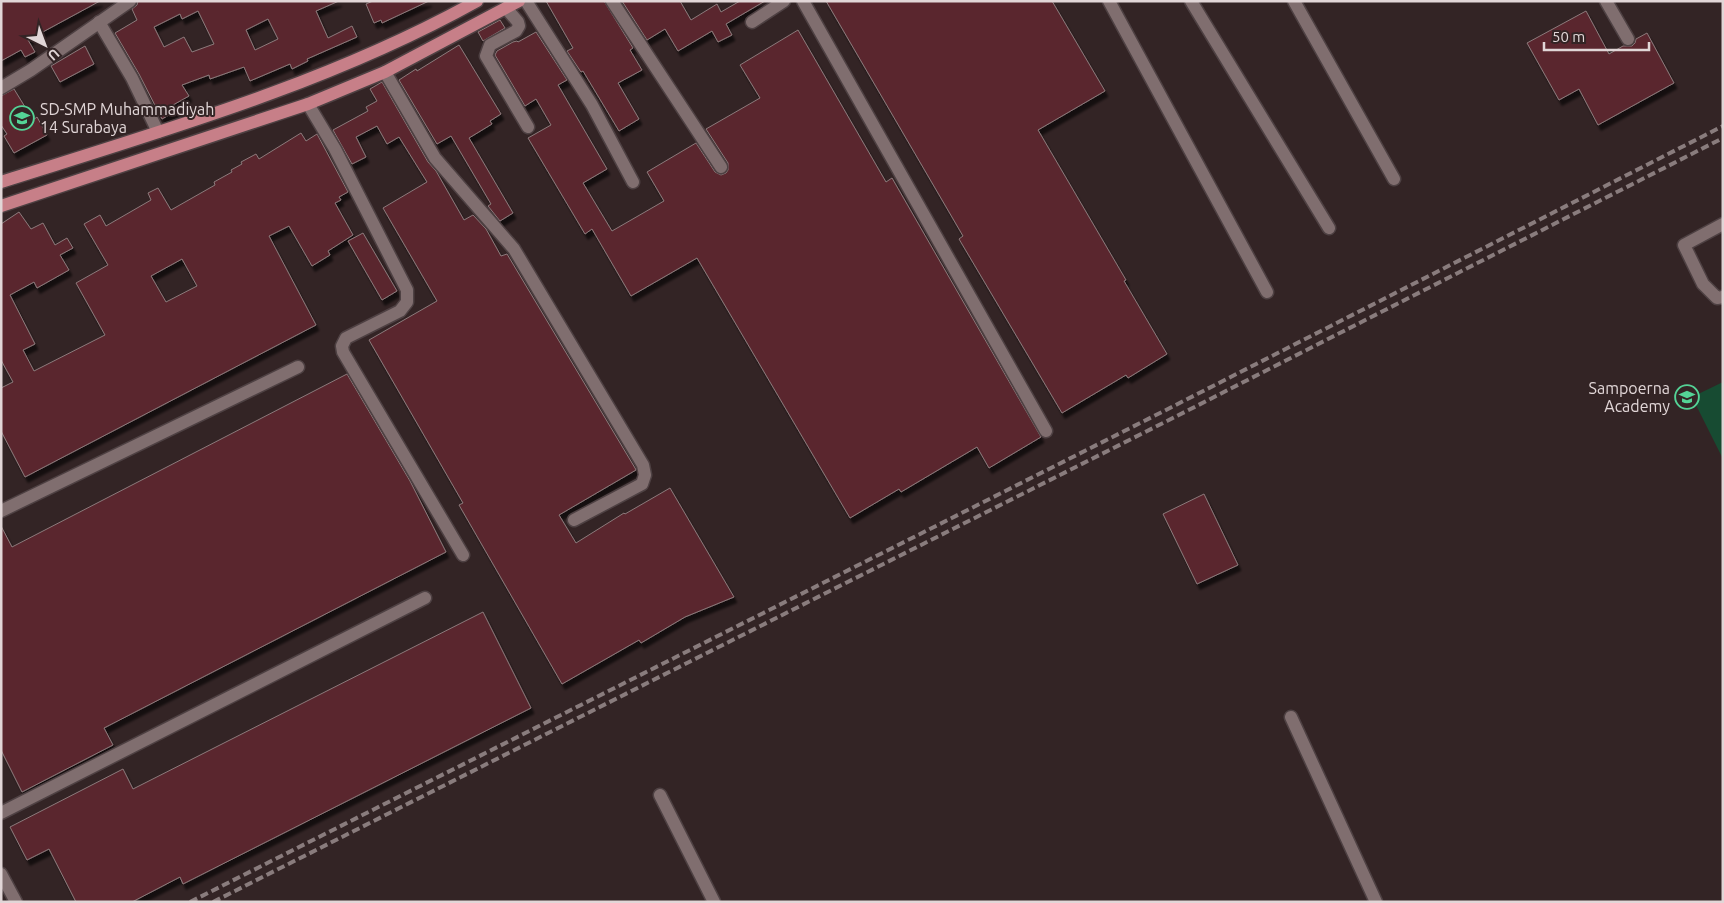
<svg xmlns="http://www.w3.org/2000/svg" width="1724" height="903" viewBox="0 0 1724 903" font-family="Ubuntu,sans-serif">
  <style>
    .green { fill: #174b32 }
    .building { fill: #5a272f; stroke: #8c7a7b; fill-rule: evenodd; filter: url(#shadow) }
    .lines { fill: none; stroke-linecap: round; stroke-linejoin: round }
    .minor-casing { stroke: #4e4143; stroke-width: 15 }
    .major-casing { stroke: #4e4143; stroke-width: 15 }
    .minor { stroke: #806e6f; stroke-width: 12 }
    .major { stroke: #c77f88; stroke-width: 12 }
    .rail { stroke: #897c7d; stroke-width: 4; stroke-dasharray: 8 4; stroke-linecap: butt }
    .labels { text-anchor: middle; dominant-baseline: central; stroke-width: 4; stroke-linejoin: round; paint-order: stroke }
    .poi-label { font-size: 16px; fill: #e1d6d7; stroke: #332425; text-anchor: start }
  </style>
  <defs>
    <filter id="shadow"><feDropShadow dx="3" dy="5.5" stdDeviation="1" flood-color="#0009"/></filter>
  </defs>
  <rect width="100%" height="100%" fill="#332425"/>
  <path class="green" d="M1723,382V459L1692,397Z"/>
  <g class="building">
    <path d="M1,1H100L28,40L35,52L25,57L21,50L1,61Z"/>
    <path d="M138,1H339L316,11L328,38L352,26L357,37L307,59L308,61L292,69L290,64L250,81L244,67L210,79L209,75L182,85L189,96L173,105L176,111L162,119L139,74L115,33L137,20L132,9L137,5ZM198,11L214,44L192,52L184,37L164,47L154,27L180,14L182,19ZM268,19L278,39L255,50L246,30Z"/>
    <path d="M373,1H429L382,23L381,20L374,23L366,4Z"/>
    <path d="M546,1H604L633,48L630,50L642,70L618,83L639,119L619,131L583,71L581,72L567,51L573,48Z"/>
    <path d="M622,1H680L691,20L717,4L721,12L740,1H765L726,24L732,35L718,42L712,31L678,51L665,29L647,40Z"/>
    <path d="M826,1H1052L1105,91L1038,130L1126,280L1124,281L1167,354L1128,378L1126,375L1062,413L959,239L963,236Z"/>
    <path d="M1586,11L1609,54L1623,46H1632L1635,43L1636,39L1647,33L1674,83L1598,125L1579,89L1559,100L1527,43Z"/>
    <path d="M500,20L505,28L483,41L478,32Z"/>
    <path d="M798,30L886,182L892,178L1041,437L989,468L977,447L901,492L899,489L850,518L697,258L631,296L592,229L585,234L528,138L551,125L536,99L525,106L495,55L497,51L513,42L517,41L518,42L536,32L567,80L558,85L607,169L583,183L612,231L664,201L647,172L696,143L715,172L721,175L726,173L728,170V163L706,129L760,98L740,65Z"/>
    <path d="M459,45L501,114L490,121L492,124L469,138L513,213L500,221L488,206L491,204L451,136L437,144L399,80L416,69L417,71Z"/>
    <path d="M85,46L94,64L60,82L51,66Z"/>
    <path d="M382,82L428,162L436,171L464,220L473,215L486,229L501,256L507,254L635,468L636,470L559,515L576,543L624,513L625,514L670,488L734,597L685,617L641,643L639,640L562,684L459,505L463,503L369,340L437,301L383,208L427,182L399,137L387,144L377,126L356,137L366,157L352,164L333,130L368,111L366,107L377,101L370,89Z"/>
    <path d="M14,89L33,120L37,117L47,135L14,153L4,136L7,134L1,125V96Z"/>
    <path d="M301,133L306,141L317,134L348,192L339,197L341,200L335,203L353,235L328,251L330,255L312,266L289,226L269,236L316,325L25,477L1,431V388L13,382L1,360V224L19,212L31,229L43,223L55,245L67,238L73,248L60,255L69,270L37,288L34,282L10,295L35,344L23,350L34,371L105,335L76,283L108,265L84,224L100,215L106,226L151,200L148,193L158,188L171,210L215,185L214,182L232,172L231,170L242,164L241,162L256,154L259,159ZM182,259L197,286L166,302L151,276Z"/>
    <path d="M363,233L397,291L382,300L348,241Z"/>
    <path d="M347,374L410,481L446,552L104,728L113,745L22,792L1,750V526L12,547Z"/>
    <path d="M1204,494L1238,565L1197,584L1163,514Z"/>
    <path d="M483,612L531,708L183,884L180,877L132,902H76L49,849L27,860L10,827L123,769L133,789Z"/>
  </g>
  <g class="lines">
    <g class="minor-casing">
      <g id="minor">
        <path d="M526,1L592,105L633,182"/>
        <path d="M612,1L721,167"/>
        <path d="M803,1L1046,431"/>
        <path d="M1109,1L1267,292"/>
        <path d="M1191,1L1329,228"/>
        <path d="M1294,1L1394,179"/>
        <path d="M1606,1L1628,39"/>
        <path d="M506,8L518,22L519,26L516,31L490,45L486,56L528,127"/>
        <path d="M99,22L132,78L158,132"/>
        <path d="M752,22L784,1"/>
        <path d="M385,72L435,158L514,249L643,465L645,475L642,484L574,520"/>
        <path d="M1,88L31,70L130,1"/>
        <path d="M308,104L335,149L407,290V302L400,311L346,338L342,346L343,352L463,555"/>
        <path d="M1723,224L1684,245L1703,284L1717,298L1723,297"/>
        <path d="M1,511L298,367"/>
        <path d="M1291,717L1376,902"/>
        <path d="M660,795L714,902"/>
        <path d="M1,813L425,598"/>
        <path d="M1,874L16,902"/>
      </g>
    </g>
    <g class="major-casing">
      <g id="major">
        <path d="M1,182C162,131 330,83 477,1"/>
        <path d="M1,206L308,104L385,72L519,1"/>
      </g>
    </g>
    <use href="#minor" class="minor"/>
    <use href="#major" class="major"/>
    <g class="rail">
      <path d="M190,902L1162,412L1723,126"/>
      <path d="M213,902L1167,421L1723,138"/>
    </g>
  </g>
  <defs>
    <g id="school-ring" transform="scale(1.25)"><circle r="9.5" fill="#332425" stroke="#54d396" stroke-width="1.5"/><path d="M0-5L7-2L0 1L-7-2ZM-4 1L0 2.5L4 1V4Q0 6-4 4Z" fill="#54d396"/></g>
  </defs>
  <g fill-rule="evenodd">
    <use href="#school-ring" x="22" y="118"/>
    <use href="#school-ring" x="1687" y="397"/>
  </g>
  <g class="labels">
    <g class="poi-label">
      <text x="40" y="109">SD-SMP Muhammadiyah<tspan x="40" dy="18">14 Surabaya</tspan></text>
      <text x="1670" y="388" text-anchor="end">Sampoerna<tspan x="1670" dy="18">Academy</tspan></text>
    </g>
  </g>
  <rect width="1724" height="903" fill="none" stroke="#e1d6d7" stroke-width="5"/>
  <g transform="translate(45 45) rotate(138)" stroke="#332425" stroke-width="4" paint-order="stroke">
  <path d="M0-4L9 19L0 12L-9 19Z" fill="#e1d6d7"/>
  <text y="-8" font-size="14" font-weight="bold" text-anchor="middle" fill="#e1d6d7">U</text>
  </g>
  <path d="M1544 42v8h105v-8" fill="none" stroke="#e1d6d7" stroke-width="2.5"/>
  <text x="1552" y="42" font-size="15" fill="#e1d6d7" stroke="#332425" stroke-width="4" paint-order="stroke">50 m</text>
</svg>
